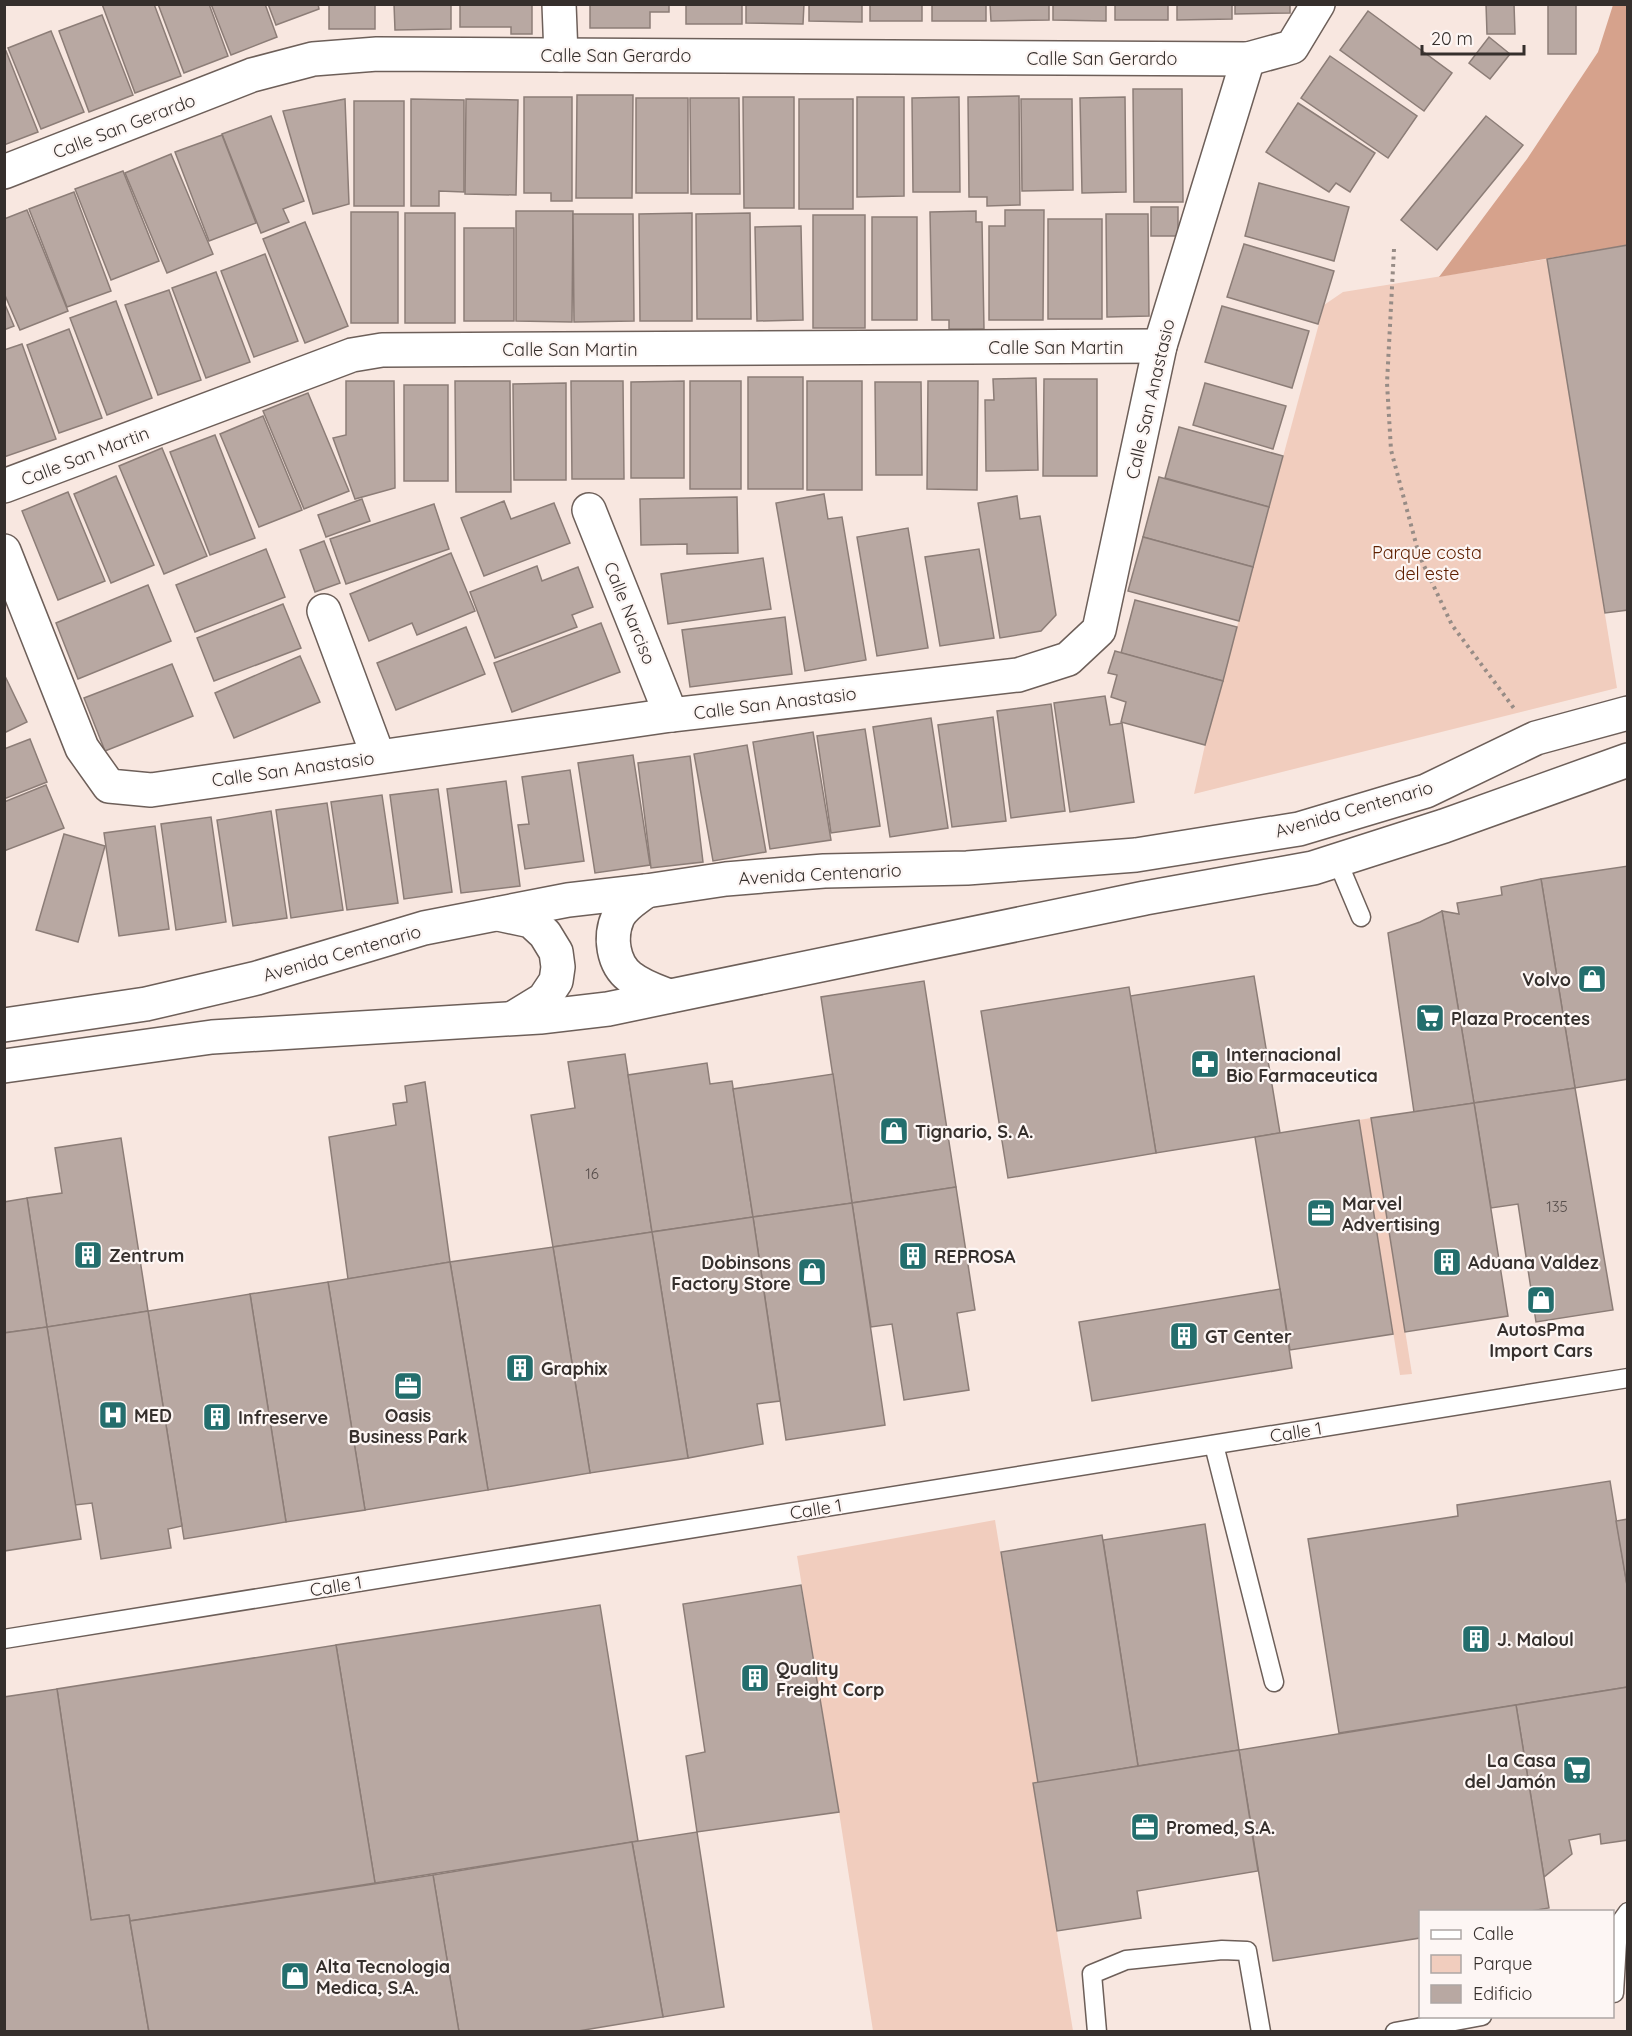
<svg xmlns="http://www.w3.org/2000/svg" width="1632" height="2036" viewBox="0 0 1632 2036" font-family="Quicksand,sans-serif">
  <style>
    .green { fill: #f1cdbe }
    .forest { fill: #d6a28c }
    .building { fill: #b8a8a2; stroke: #8c7d77; stroke-width: 1.5 }
    .lines { fill: none; stroke-linecap: round; stroke-linejoin: round }
    .service-casing { stroke: #6d5f59; stroke-width: 21 }
    .minor-casing { stroke: #6d5f59; stroke-width: 36 }
    .secondary-casing { stroke: #6d5f59; stroke-width: 36 }
    .path { stroke: #978c86; stroke-width: 4; stroke-dasharray: 3 4.5; stroke-linecap: butt }
    .service { stroke: #fff; stroke-width: 18 }
    .minor { stroke: #fff; stroke-width: 33 }
    .secondary { stroke: #fff; stroke-width: 33 }
    .labels { text-anchor: middle; dominant-baseline: central; stroke-width: 4.5; stroke-linejoin: round; paint-order: stroke }
    .number-label { font-size: 15px; fill: #564d4a }
    .street-label { font-size: 18px; fill: #352f2c; stroke: #fdf6f4 }
    .park-label { font-size: 18px; fill: #5f2000; stroke: #fdf6f4 }
    .poi-label { font-size: 18px; font-weight: bold; fill: #352f2c; stroke: #fdf6f4; text-anchor: start }
  </style>
  <rect width="100%" height="100%" fill="#f8e7e0"/>
  <g class="green">
    <path d="M1547,259L1617,688L1194,794L1205,745L1324,305L1343,292Z"/>
    <path d="M1371,1118L1412,1374L1400,1375L1359,1120Z"/>
    <path d="M995,1520L1038,1783L1033,1784L1073,2031H873L839,1812L797,1556Z"/>
  </g>
  <path class="forest" d="M1613,5H1627V245L1439,277L1527,159L1598,52Z"/>
  <g class="building">
    <path d="M102,4H154L181,76L135,93Z"/>
    <path d="M158,4H209L228,56L184,73Z"/>
    <path d="M211,4H265L277,37L231,55Z"/>
    <path d="M268,4H318L319,9L276,25Z"/>
    <rect x="329" y="4" width="46" height="25"/>
    <path d="M394,4H451V29L395,30Z"/>
    <path d="M460,4H532V34H511V27H460Z"/>
    <path d="M590,4H669V12H650V28H590Z"/>
    <rect x="686" y="4" width="56" height="20"/>
    <path d="M746,4H804L803,24L746,23Z"/>
    <path d="M809,4H862V22L809,21Z"/>
    <rect x="870" y="4" width="52" height="17"/>
    <rect x="932" y="4" width="54" height="17"/>
    <path d="M990,4H1049V20L991,21Z"/>
    <path d="M1053,4H1106V21L1053,20Z"/>
    <rect x="1115" y="4" width="53" height="16"/>
    <path d="M1177,4H1232V19L1177,20Z"/>
    <path d="M1235,4H1290V13L1235,14Z"/>
    <path d="M1486,4H1514L1515,34H1487Z"/>
    <rect x="1548" y="4" width="28" height="50"/>
    <path d="M1368,11L1452,73L1424,111L1340,50Z"/>
    <path d="M102,15L133,95L89,112L59,31Z"/>
    <path d="M51,31L84,112L41,129L8,48Z"/>
    <path d="M1489,37L1510,54L1490,79L1469,63Z"/>
    <path d="M6,51L38,132L4,145V52Z"/>
    <path d="M1330,56L1417,116L1388,158L1301,98Z"/>
    <path d="M1133,89H1182L1183,202H1134Z"/>
    <path d="M577,95H633L632,198H576Z"/>
    <path d="M1019,96L1020,205L987,206V197H969L968,97Z"/>
    <path d="M524,97H572V201H551V193H524Z"/>
    <path d="M743,97H794V208H744Z"/>
    <path d="M857,97H904V196L857,197Z"/>
    <path d="M959,97L960,192H913L912,98Z"/>
    <path d="M1125,97L1126,192L1082,193L1080,98Z"/>
    <rect x="636" y="98" width="52" height="95"/>
    <path d="M690,98H739L740,194H691Z"/>
    <path d="M345,99L349,204L313,214L283,111Z"/>
    <path d="M411,99L464,100V192L439,191V206H411Z"/>
    <path d="M466,99L518,100L516,195L465,194Z"/>
    <rect x="799" y="99" width="54" height="110"/>
    <path d="M1021,99H1072L1073,190L1022,191Z"/>
    <rect x="354" y="101" width="50" height="105"/>
    <path d="M1298,103L1375,153L1350,192L1336,183L1329,192L1266,152Z"/>
    <path d="M271,116L304,201L283,209L289,222L261,233L222,134Z"/>
    <path d="M1486,116L1523,145L1437,250L1401,220Z"/>
    <path d="M222,135L256,223L209,241L175,152Z"/>
    <path d="M171,154L213,254L167,273L125,173Z"/>
    <path d="M123,171L159,261L111,280L75,189Z"/>
    <path d="M1259,183L1349,207L1334,261L1245,236Z"/>
    <path d="M74,192L111,291L67,307L29,209Z"/>
    <rect x="1151" y="207" width="27" height="29"/>
    <path d="M27,210L68,311L20,330L4,293V219Z"/>
    <path d="M1005,210H1044L1043,320H989V226H1005Z"/>
    <path d="M516,211H573L572,322L516,321Z"/>
    <path d="M976,211V222H982L984,329H949V320H932L930,212Z"/>
    <rect x="351" y="212" width="47" height="111"/>
    <rect x="405" y="213" width="50" height="110"/>
    <path d="M692,213V321H640L639,214Z"/>
    <path d="M750,213L751,319H697L696,214Z"/>
    <path d="M573,214H633L634,321L574,322Z"/>
    <path d="M1106,214H1148L1149,316L1107,317Z"/>
    <rect x="813" y="215" width="52" height="113"/>
    <rect x="872" y="217" width="45" height="103"/>
    <rect x="1048" y="219" width="54" height="100"/>
    <path d="M305,222L348,326L305,343L263,239Z"/>
    <path d="M801,226L803,320L757,321L755,227Z"/>
    <rect x="464" y="228" width="50" height="93"/>
    <path d="M1244,244L1334,271L1318,324L1227,297Z"/>
    <path d="M1628,245V610L1605,613L1547,259Z"/>
    <path d="M265,254L298,341L254,357L221,271Z"/>
    <path d="M216,272L250,362L206,378L172,288Z"/>
    <path d="M169,290L201,380L158,395L125,305Z"/>
    <path d="M116,301L152,398L107,415L70,318Z"/>
    <path d="M4,302L14,326L4,330Z"/>
    <path d="M1222,306L1309,331L1292,388L1205,362Z"/>
    <path d="M69,329L102,418L59,433L27,345Z"/>
    <path d="M22,344L56,439L4,457V350Z"/>
    <rect x="748" y="377" width="55" height="112"/>
    <path d="M1036,378L1038,470L986,471L985,400H994L993,379Z"/>
    <path d="M1044,379H1097V476H1043Z"/>
    <path d="M346,381H394L395,488L355,499L333,438L346,435Z"/>
    <path d="M455,381H510L511,492H456Z"/>
    <path d="M571,381H623L624,479H572Z"/>
    <path d="M684,381V478H631V382Z"/>
    <rect x="690" y="381" width="51" height="108"/>
    <rect x="807" y="381" width="55" height="109"/>
    <path d="M928,381H978L977,490L927,489Z"/>
    <path d="M875,382H921L922,475H876Z"/>
    <path d="M566,383V480H514L513,384Z"/>
    <path d="M1205,383L1286,406L1273,449L1193,425Z"/>
    <rect x="404" y="385" width="44" height="96"/>
    <path d="M308,393L349,491L304,509L263,411Z"/>
    <path d="M263,416L302,510L259,527L220,434Z"/>
    <path d="M1179,427L1283,456L1269,507L1165,478Z"/>
    <path d="M215,435L255,538L210,555L170,452Z"/>
    <path d="M162,448L207,556L164,574L119,466Z"/>
    <path d="M116,476L154,565L111,583L74,494Z"/>
    <path d="M1159,477L1269,507L1253,567L1143,537Z"/>
    <path d="M68,492L105,581L58,600L22,511Z"/>
    <path d="M824,494L828,519L842,517L866,660L805,671L776,503Z"/>
    <path d="M1017,496L1020,519L1040,516L1056,615L1041,631L1000,638L978,503Z"/>
    <path d="M737,497L738,553L687,554V544L641,545L640,499Z"/>
    <path d="M362,499L370,521L326,537L318,515Z"/>
    <path d="M504,501L511,519L554,503L570,543L484,576L461,518Z"/>
    <path d="M434,504L449,549L346,584L330,539Z"/>
    <path d="M908,528L928,648L877,656L857,537Z"/>
    <path d="M1143,537L1253,567L1239,621L1128,591Z"/>
    <path d="M324,541L340,583L315,592L300,550Z"/>
    <path d="M266,549L285,597L195,632L176,585Z"/>
    <path d="M979,549L994,638L940,646L925,557Z"/>
    <path d="M451,553L475,611L417,635L412,623L369,641L350,594Z"/>
    <path d="M763,558L771,609L668,624L661,574Z"/>
    <path d="M537,566L542,581L578,567L593,607L572,615L577,627L495,658L470,592Z"/>
    <path d="M148,585L171,641L78,679L56,623Z"/>
    <path d="M1135,600L1237,627L1223,681L1121,653Z"/>
    <path d="M283,604L301,648L214,681L197,638Z"/>
    <path d="M785,617L792,674L690,687L682,630Z"/>
    <path d="M601,623L620,672L512,712L494,663Z"/>
    <path d="M466,627L485,674L396,710L377,663Z"/>
    <path d="M1115,651L1223,681L1205,745L1121,722L1126,702L1111,697L1117,675L1108,673Z"/>
    <path d="M300,656L320,702L234,738L215,693Z"/>
    <path d="M172,664L193,716L105,751L84,698Z"/>
    <path d="M4,674L27,722L4,733Z"/>
    <path d="M1105,696L1110,725L1122,723L1134,802L1070,812L1054,703Z"/>
    <path d="M1051,704L1065,811L1011,818L997,711Z"/>
    <path d="M993,717L1006,821L952,827L938,725Z"/>
    <path d="M931,718L948,828L890,837L873,727Z"/>
    <path d="M865,729L880,826L831,833L817,736Z"/>
    <path d="M813,732L831,840L770,849L753,742Z"/>
    <path d="M30,739L47,782L4,799V749Z"/>
    <path d="M747,745L766,852L713,861L694,754Z"/>
    <path d="M633,755L650,865L595,873L578,763Z"/>
    <path d="M690,756L703,862L651,868L638,763Z"/>
    <path d="M570,770L584,861L525,869L518,825L529,824L522,777Z"/>
    <path d="M506,781L520,886L461,893L447,789Z"/>
    <path d="M46,785L64,828L4,851V802Z"/>
    <path d="M438,789L452,892L404,899L390,795Z"/>
    <path d="M382,795L398,903L347,910L331,802Z"/>
    <path d="M327,803L343,910L291,918L276,810Z"/>
    <path d="M271,811L287,918L233,926L217,820Z"/>
    <path d="M211,817L226,922L176,930L161,824Z"/>
    <path d="M155,826L169,929L119,936L104,833Z"/>
    <path d="M64,834L105,846L78,942L36,930Z"/>
    <path d="M1628,866V1079L1575,1088L1541,879Z"/>
    <path d="M1541,879L1575,1088L1474,1103L1442,911L1459,914L1457,903L1502,895L1501,887Z"/>
    <path d="M1442,911L1474,1103L1414,1112L1388,933L1420,922Z"/>
    <path d="M1254,976L1280,1133L1156,1153L1130,996Z"/>
    <path d="M924,981L956,1187L852,1203L821,997Z"/>
    <path d="M1129,987L1156,1153L1008,1178L981,1011Z"/>
    <path d="M625,1054L652,1232L553,1247L531,1115L575,1108L568,1062Z"/>
    <path d="M707,1063L710,1084L732,1081L753,1217L652,1232L628,1075Z"/>
    <path d="M833,1074L852,1203L753,1217L733,1089Z"/>
    <path d="M425,1082L450,1262L348,1279L329,1137L396,1125L393,1104L407,1102L405,1086Z"/>
    <path d="M1575,1088L1613,1310L1536,1322L1518,1204L1491,1208L1474,1103Z"/>
    <path d="M1474,1103L1508,1316L1405,1332L1371,1118Z"/>
    <path d="M1359,1120L1393,1334L1290,1350L1255,1137Z"/>
    <path d="M121,1138L148,1311L47,1327L27,1198L62,1193L55,1148Z"/>
    <path d="M956,1187L975,1310L957,1313L969,1390L904,1400L892,1324L871,1327L852,1203Z"/>
    <path d="M27,1198L47,1327L4,1333V1202Z"/>
    <path d="M852,1203L885,1425L786,1440L753,1217Z"/>
    <path d="M753,1217L780,1401L757,1404L763,1444L688,1458L652,1232Z"/>
    <path d="M652,1232L688,1458L590,1473L553,1247Z"/>
    <path d="M553,1247L590,1473L488,1490L450,1262Z"/>
    <path d="M450,1262L488,1490L365,1510L328,1282Z"/>
    <path d="M328,1282L365,1510L286,1522L250,1294Z"/>
    <path d="M1280,1289L1292,1368L1092,1401L1079,1322Z"/>
    <path d="M250,1294L286,1522L184,1539L148,1311Z"/>
    <path d="M148,1311L182,1526L168,1529L171,1548L101,1559L92,1503L75,1505L47,1327Z"/>
    <path d="M47,1327L81,1539L4,1551V1333Z"/>
    <path d="M1610,1481L1628,1591V1687L1339,1733L1308,1539L1458,1516L1457,1505Z"/>
    <path d="M1628,1519V1591L1616,1521Z"/>
    <path d="M1205,1524L1239,1750L1138,1766L1103,1540Z"/>
    <path d="M1102,1535L1138,1766L1038,1783L1001,1552Z"/>
    <path d="M801,1585L839,1812L697,1832L686,1756L705,1752L683,1604Z"/>
    <path d="M600,1605L638,1841L375,1883L336,1645Z"/>
    <path d="M336,1645L375,1883L130,1921L129,1915L91,1920L57,1689Z"/>
    <path d="M1628,1687V1840L1601,1844L1600,1834L1569,1840L1572,1854L1544,1877L1516,1705Z"/>
    <path d="M57,1689L91,1920L129,1915L149,2032H4V1697Z"/>
    <path d="M1516,1705L1549,1908L1525,1912H1420V1938L1273,1961L1239,1750Z"/>
    <path d="M1239,1750L1258,1871L1137,1891L1141,1918L1057,1931L1033,1783Z"/>
    <path d="M697,1832L724,2007L663,2017L632,1842Z"/>
    <path d="M632,1842L663,2017L572,2032H459L433,1875Z"/>
    <path d="M433,1875L459,2032H149L130,1921Z"/>
  </g>
  <g class="lines">
    <g class="service-casing">
      <g id="service">
        <path d="M1337,860L1361,917"/>
        <path d="M1214,1445L1274,1682"/>
        <path d="M4,1639L1628,1378"/>
        <path d="M1614,1993L1618,1926L1628,1912"/>
        <path d="M1097,2032L1092,1974L1126,1960L1222,1950L1247,1951L1261,2032"/>
        <path d="M1395,2032L1482,2016"/>
      </g>
    </g>
    <g class="minor-casing">
      <g id="minor">
        <path d="M559,4L561,55"/>
        <path d="M4,172L252,75L313,59L377,54L1248,59L1292,47L1318,4"/>
        <path d="M4,486L352,355L382,350L1160,346"/>
        <path d="M589,510L671,715"/>
        <path d="M4,551L82,748L109,786L151,790L671,715L1018,675L1068,659L1099,630L1160,346L1248,59"/>
        <path d="M324,611L378,756"/>
      </g>
    </g>
    <g class="secondary-casing">
      <g id="secondary">
        <path d="M646,891C636,899 624,905 618,917C609,937 613,964 630,977C641,986 656,991 669,996"/>
        <path d="M498,914L531,921L545,934L556,952L558,967L556,981L544,999L513,1018"/>
        <path d="M4,1025L146,1004L257,978L424,928L568,900L646,891L726,879L824,871L967,868L1136,855L1299,829L1426,791L1536,738L1628,713"/>
        <path d="M4,1066L212,1037L540,1017L608,1009L1145,898L1313,868L1444,826L1628,760"/>
      </g>
    </g>
    <path class="path" d="M1394,249L1387,383L1391,450L1419,555L1452,625L1516,711"/>
    <use href="#service" class="service"/>
    <use href="#minor" class="minor"/>
    <use href="#secondary" class="secondary"/>
  </g>
  <defs>
    <g id="shop-square" transform="scale(1.5)"><rect x="-9" y="-9" width="18" height="18" rx="4" fill="#236e6d" stroke="#fdf6f4"/><path d="M-5-2.5h2.3a2.7 3.5 0 0 1 5.4 0H5L5.5 6h-11ZM-1.5-2.5h3a1.5 2.3 0 0 0-3 0Z" fill="#fff"/></g>
    <g id="supermarket-square" transform="scale(1.5)"><rect x="-9" y="-9" width="18" height="18" rx="4" fill="#236e6d" stroke="#fdf6f4"/><path d="M-6-5.5h2.5l.6 2H6L4.5 2H-2.5L-4.4-4H-6ZM-1.5 3.2a1.3 1.3 0 1 0 .1 0ZM3 3.2a1.3 1.3 0 1 0 .1 0Z" fill="#fff"/></g>
    <g id="pharmacy-square" transform="scale(1.5)"><rect x="-9" y="-9" width="18" height="18" rx="4" fill="#236e6d" stroke="#fdf6f4"/><path d="M-2-6h4v4h4v4h-4v4h-4v-4h-4v-4h4Z" fill="#fff"/></g>
    <g id="office-square" transform="scale(1.5)"><rect x="-9" y="-9" width="18" height="18" rx="4" fill="#236e6d" stroke="#fdf6f4"/><path d="M-6-3h4V-5.5h4V-3h4V5H-6ZM-1-4.5V-3h2v-1.5ZM-6 0V1H6V0Z" fill="#fff"/></g>
    <g id="building-square" transform="scale(1.5)"><rect x="-9" y="-9" width="18" height="18" rx="4" fill="#236e6d" stroke="#fdf6f4"/><path d="M-4-6H4V6H1V3H-1V6H-4ZM-2.5-4.3h1.7v1.8h-1.7ZM.8-4.3h1.7v1.8H.8ZM-2.5-1h1.7V.8h-1.7ZM.8-1h1.7V.8H.8Z" fill="#fff"/></g>
    <g id="hospital-square" transform="scale(1.5)"><rect x="-9" y="-9" width="18" height="18" rx="4" fill="#236e6d" stroke="#fdf6f4"/><path d="M-5-5h3v3.5h4V-5h3V5h-3V1.5h-4V5h-3Z" fill="#fff"/></g>
  </defs>
  <g fill-rule="evenodd">
    <use href="#shop-square" x="1592" y="979"/>
    <use href="#supermarket-square" x="1430" y="1018"/>
    <use href="#pharmacy-square" x="1205" y="1064"/>
    <use href="#shop-square" x="894" y="1131"/>
    <use href="#office-square" x="1321" y="1213"/>
    <use href="#building-square" x="88" y="1255"/>
    <use href="#building-square" x="913" y="1256"/>
    <use href="#building-square" x="1447" y="1262"/>
    <use href="#shop-square" x="812" y="1272"/>
    <use href="#shop-square" x="1541" y="1300"/>
    <use href="#building-square" x="1184" y="1336"/>
    <use href="#building-square" x="520" y="1368"/>
    <use href="#office-square" x="408" y="1386"/>
    <use href="#hospital-square" x="113" y="1415"/>
    <use href="#building-square" x="217" y="1417"/>
    <use href="#building-square" x="1476" y="1639"/>
    <use href="#building-square" x="755" y="1678"/>
    <use href="#supermarket-square" x="1577" y="1770"/>
    <use href="#office-square" x="1145" y="1827"/>
    <use href="#shop-square" x="295" y="1976"/>
  </g>
  <g class="labels">
    <g class="number-label">
      <text x="592" y="1173">16</text>
      <text x="1557" y="1206">135</text>
    </g>
    <g class="street-label">
      <text x="616" y="55">Calle San Gerardo</text>
      <text x="1102" y="58">Calle San Gerardo</text>
      <text transform="translate(124 126) rotate(-21)">Calle San Gerardo</text>
      <text x="1056" y="347">Calle San Martin</text>
      <text x="570" y="349">Calle San Martin</text>
      <text transform="translate(1150 399) rotate(-77)">Calle San Anastasio</text>
      <text transform="translate(85 456) rotate(-21)">Calle San Martin</text>
      <text transform="translate(630 613) rotate(68)">Calle Narciso</text>
      <text transform="translate(775 703) rotate(-7)">Calle San Anastasio</text>
      <text transform="translate(293 769) rotate(-8)">Calle San Anastasio</text>
      <text transform="translate(1354 809) rotate(-16)">Avenida Centenario</text>
      <text transform="translate(820 874) rotate(-3)">Avenida Centenario</text>
      <text transform="translate(342 953) rotate(-16)">Avenida Centenario</text>
      <text transform="translate(1296 1432) rotate(-9)">Calle 1</text>
      <text transform="translate(816 1509) rotate(-9)">Calle 1</text>
      <text transform="translate(336 1586) rotate(-9)">Calle 1</text>
    </g>
    <g class="park-label">
      <text x="1427" y="552">Parque costa<tspan x="1427" dy="21">del este</tspan></text>
    </g>
    <g class="poi-label">
      <text x="1571" y="979" text-anchor="end">Volvo</text>
      <text x="1451" y="1018">Plaza Procentes</text>
      <text x="1226" y="1054">Internacional<tspan x="1226" dy="21">Bio Farmaceutica</tspan></text>
      <text x="915" y="1131">Tignario, S. A.</text>
      <text x="1342" y="1203">Marvel<tspan x="1342" dy="21">Advertising</tspan></text>
      <text x="109" y="1255">Zentrum</text>
      <text x="934" y="1256">REPROSA</text>
      <text x="791" y="1262" text-anchor="end">Dobinsons<tspan x="791" dy="21">Factory Store</tspan></text>
      <text x="1468" y="1262">Aduana Valdez</text>
      <text x="1541" y="1329" text-anchor="middle">AutosPma<tspan x="1541" dy="21">Import Cars</tspan></text>
      <text x="1205" y="1336">GT Center</text>
      <text x="541" y="1368">Graphix</text>
      <text x="134" y="1415">MED</text>
      <text x="408" y="1415" text-anchor="middle">Oasis<tspan x="408" dy="21">Business Park</tspan></text>
      <text x="238" y="1417">Infreserve</text>
      <text x="1497" y="1639">J. Maloul</text>
      <text x="776" y="1668">Quality<tspan x="776" dy="21">Freight Corp</tspan></text>
      <text x="1556" y="1760" text-anchor="end">La Casa<tspan x="1556" dy="21">del Jamón</tspan></text>
      <text x="1166" y="1827">Promed, S.A.</text>
      <text x="316" y="1966">Alta Tecnologia<tspan x="316" dy="21">Medica, S.A.</tspan></text>
    </g>
  </g>
  <rect width="1632" height="2036" fill="none" stroke="#352f2c" stroke-width="12"/>
  <rect x="1419" y="1910" width="195" height="108" fill="#fdf6f4" stroke="#ada6a4" stroke-width="1.5"/>
  <rect x="1431" y="1930" width="30" height="9" fill="#ffffff" stroke="#ada6a4" stroke-width="1.5"/>
  <text x="1473" y="1940" font-size="18" fill="#352f2c">Calle</text>
  <rect x="1431" y="1955" width="30" height="18" fill="#f1cdbe" stroke="#ada6a4" stroke-width="1.5"/>
  <text x="1473" y="1970" font-size="18" fill="#352f2c">Parque</text>
  <rect x="1431" y="1985" width="30" height="18" fill="#b8a8a2" stroke="#ada6a4" stroke-width="1.5"/>
  <text x="1473" y="2000" font-size="18" fill="#352f2c">Edificio</text>
  <path d="M1422 45v9h102v-9" fill="none" stroke="#352f2c" stroke-width="3"/>
  <text x="1431" y="45" font-size="18" fill="#352f2c" stroke="#fdf6f4" stroke-width="4.5" paint-order="stroke">20 m</text>
</svg>
